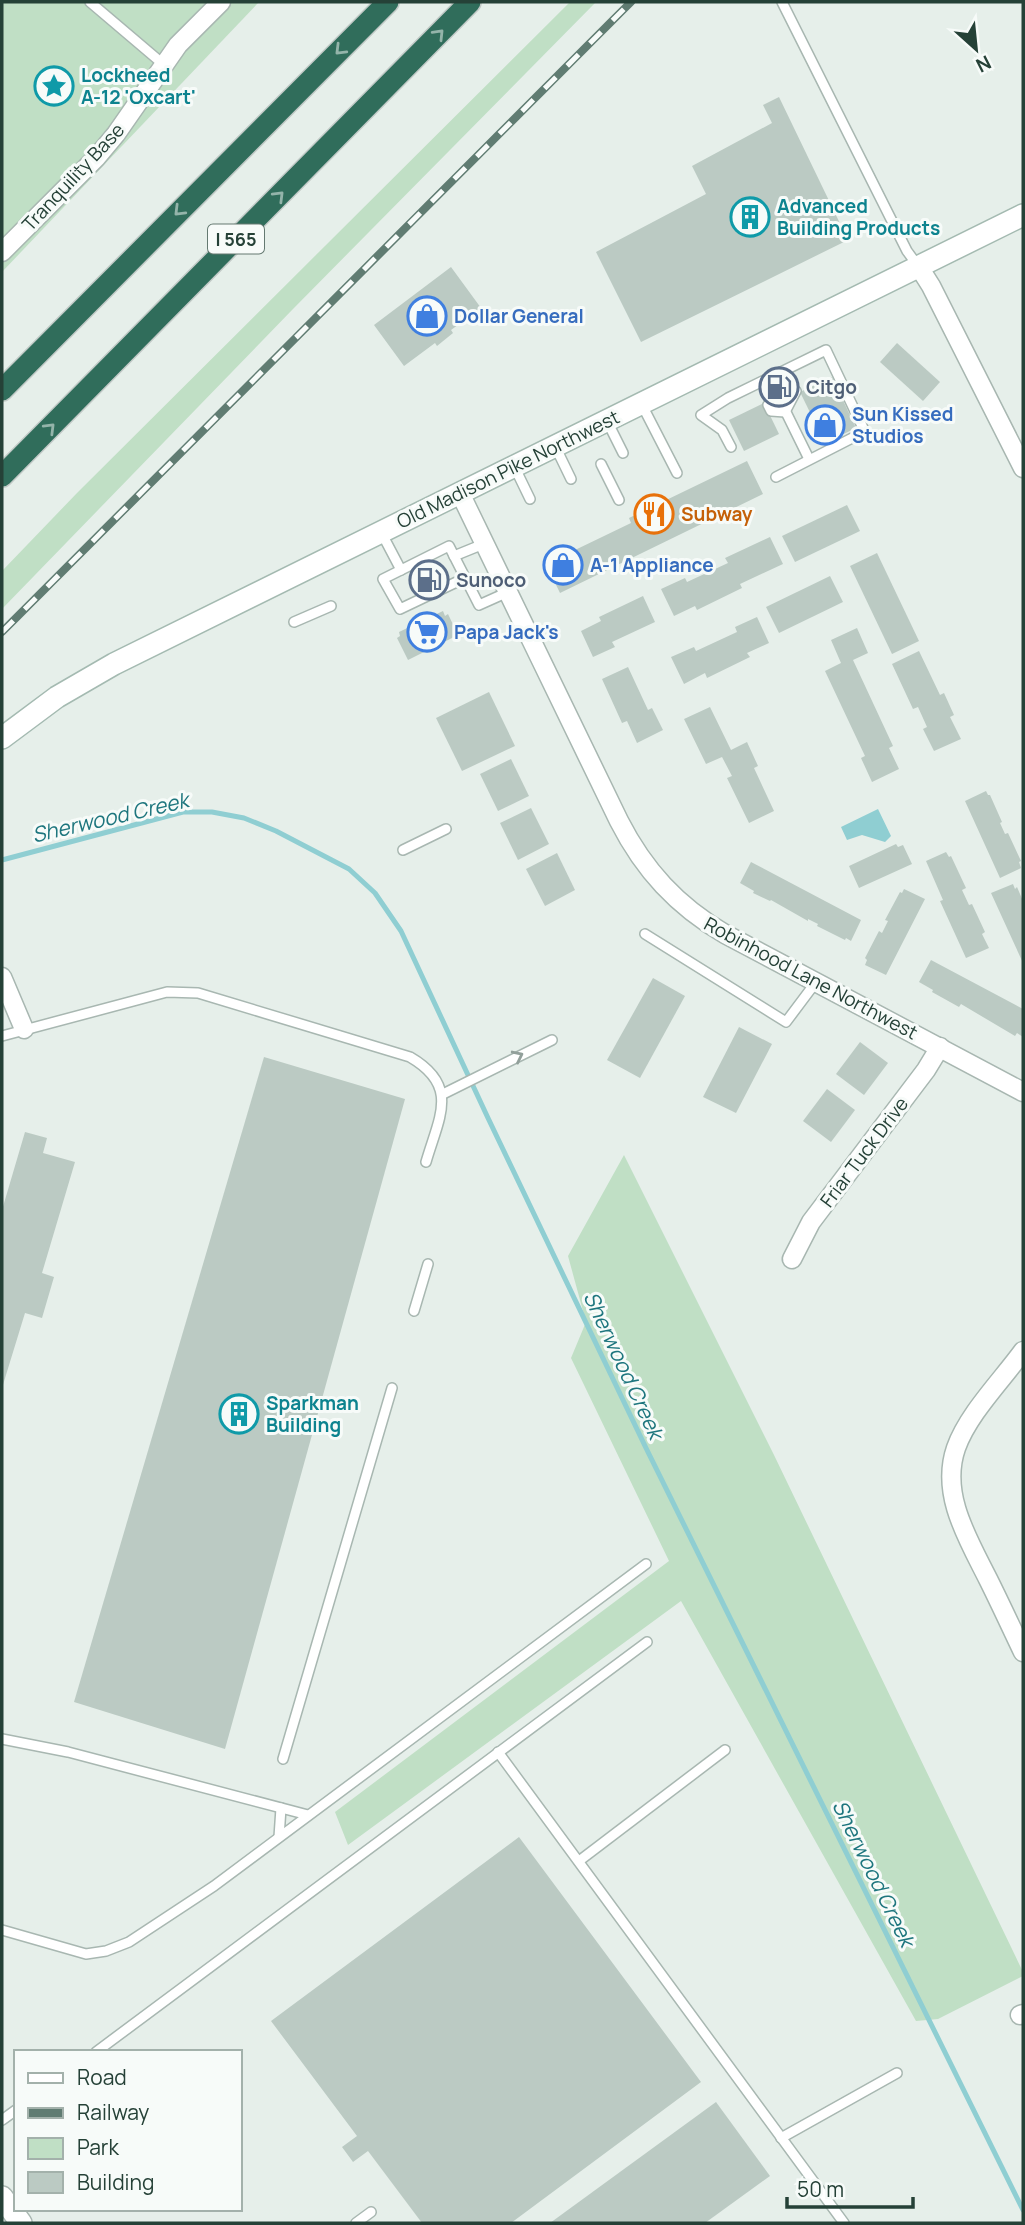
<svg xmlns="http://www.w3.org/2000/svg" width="1025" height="2225" viewBox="0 0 1025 2225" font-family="Manrope,sans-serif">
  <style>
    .green { fill: #c0dfc5 }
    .water { fill: #8fced2 }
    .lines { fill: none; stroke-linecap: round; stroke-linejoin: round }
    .stream { stroke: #8fced2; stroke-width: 5 }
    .building { fill: #bbcac3 }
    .service-casing { stroke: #a8b7b1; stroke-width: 12 }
    .minor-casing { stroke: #a8b7b1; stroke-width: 21 }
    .tertiary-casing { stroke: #a8b7b1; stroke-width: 24 }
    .secondary-casing { stroke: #a4bab1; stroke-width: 24 }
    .motorway-casing { stroke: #c2cac7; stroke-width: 24 }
    .service { stroke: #fff; stroke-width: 9 }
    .minor { stroke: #fff; stroke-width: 18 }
    .tertiary { stroke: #fff; stroke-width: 21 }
    .secondary { stroke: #fff; stroke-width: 21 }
    .motorway { stroke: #306d5b; stroke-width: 21 }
    .rail-casing { stroke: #607c72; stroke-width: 8 }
    .rail { stroke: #f7fbf9; stroke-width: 5; stroke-dasharray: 16; stroke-linecap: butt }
    .oneway { stroke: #94b4aa }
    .oneway2 { stroke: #92a09b }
    .labels { text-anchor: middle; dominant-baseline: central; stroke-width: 6; stroke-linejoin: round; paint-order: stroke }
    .shield { fill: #f7fbf9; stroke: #647971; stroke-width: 2 }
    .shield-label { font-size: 18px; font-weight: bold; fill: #254137 }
    .culture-label { font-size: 19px; font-weight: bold; fill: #0d838f; stroke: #f7fbf9; text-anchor: start }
    .street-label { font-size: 19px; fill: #254137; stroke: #f7fbf9 }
    .shop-label { font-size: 19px; font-weight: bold; fill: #366cbe; stroke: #f7fbf9; text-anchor: start }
    .service-label { font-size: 19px; font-weight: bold; fill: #4e5e75; stroke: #f7fbf9; text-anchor: start }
    .food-label { font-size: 19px; font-weight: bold; fill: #c56008; stroke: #f7fbf9; text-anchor: start }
    .water-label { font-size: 21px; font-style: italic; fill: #1e767e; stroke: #f7fbf9 }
  </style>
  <rect width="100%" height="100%" fill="#e6efea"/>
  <g class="green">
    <path d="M2,2H259L2,272Z"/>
    <path d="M570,2H596L293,309L2,609V571L77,493Z"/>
    <path d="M624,1155L774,1455L1023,1972V1976L938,2019L916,2021L681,1601L348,1845L335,1812L669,1561L571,1358L586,1322L568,1256Z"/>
  </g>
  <path class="water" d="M878,809L891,836L885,842L862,835L847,840L841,827Z"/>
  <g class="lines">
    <path class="stream" d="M2,860L183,812H212L244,818L276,831L349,869L375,893L401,931L488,1118L646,1448L1023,2210"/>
  </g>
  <g class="building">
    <path d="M779,97L848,240L641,342L596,252L706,194L692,166L772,123L763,105Z"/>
    <path d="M451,267L481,308L451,330L453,333L437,346L435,343L404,366L374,325Z"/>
    <path d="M897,343L940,382L923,401L880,362Z"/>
    <path d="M832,377L856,428L825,443L800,392Z"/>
    <path d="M764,403L779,434L744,451L729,420Z"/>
    <path d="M747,461L763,494L560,593L546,564L631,523L629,518Z"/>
    <path d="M847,505L860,531L795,562L782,536Z"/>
    <path d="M770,537L783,564L740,584L742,588L697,610L695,606L674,616L661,589L685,578L687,582L728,563L725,558Z"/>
    <path d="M877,553L919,641L892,654L850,566Z"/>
    <path d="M830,576L843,602L779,633L766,607Z"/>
    <path d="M643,596L655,622L612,642L615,647L593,657L581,631L601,621L599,617Z"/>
    <path d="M443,611L445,616L448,614L458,635L408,660L397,638L400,636L399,632Z"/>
    <path d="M757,617L769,643L747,653L750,657L707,678L705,673L684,684L671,657L694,647L696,651L737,632L735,627Z"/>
    <path d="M857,628L868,653L853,660L893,746L889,748L899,769L872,782L861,758L865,756L825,671L841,663L831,640Z"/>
    <path d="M919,651L940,695L944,693L954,715L950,717L961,739L934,751L923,729L927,727L918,707L913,709L892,664Z"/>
    <path d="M628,667L648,710L652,708L663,730L637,743L627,721L622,723L602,679Z"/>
    <path d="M489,692L515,746L462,771L436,718Z"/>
    <path d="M710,707L731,750L747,742L758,766L754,768L774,811L749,823L727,778L732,776L722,757L706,764L684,719Z"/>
    <path d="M511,759L529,796L498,811L480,774Z"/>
    <path d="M986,791L988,795H990L1002,822L1000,823L1005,834L1008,833L1021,861L1019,862L1021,868L1000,878L965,801Z"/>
    <path d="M531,808L549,844L518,860L500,823Z"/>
    <path d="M896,844L898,847L903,845L912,864L859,888L849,866Z"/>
    <path d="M946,852L949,857L951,856L966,888L962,890L969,905L972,904L985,932L982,934L989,948L966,958L940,901L943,900L926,861Z"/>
    <path d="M557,853L575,890L545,906L526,869Z"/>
    <path d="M751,862L861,920L851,941L846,938L845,940L817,926L818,924L808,919V921L771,900L770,901L753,893L754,891L740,883Z"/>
    <path d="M1013,884L1015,889L1017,887L1023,901V963L991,893Z"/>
    <path d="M904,889L925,899L886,975L865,965L867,960L865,958L879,931L882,933L888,921L885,920L900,892L902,893Z"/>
    <path d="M931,960L1023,1009V1037L1017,1033L1015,1036L961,1004L959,1007L932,992L933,990L919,982Z"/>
    <path d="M653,978L685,996L640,1078L607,1060Z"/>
    <path d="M739,1027L772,1044L736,1113L703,1097Z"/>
    <path d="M860,1042L888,1063L864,1095L836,1074Z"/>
    <path d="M264,1057L405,1099L225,1749L74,1702Z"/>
    <path d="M827,1089L855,1110L831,1142L803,1121Z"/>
    <path d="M25,1132L47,1138L43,1153L75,1162L42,1273L54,1277L42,1318L25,1313L2,1388V1210Z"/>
    <path d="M519,1837L701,2082L511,2223H422L368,2151L353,2162L342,2147L357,2136L271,2021Z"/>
    <path d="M716,2102L770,2176L705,2223H550Z"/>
  </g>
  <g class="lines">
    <g class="service-casing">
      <g id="service">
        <path d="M90,2L163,64"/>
        <path d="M782,2L907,251L918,266"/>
        <path d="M780,400L809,459"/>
        <path d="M642,405L677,473"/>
        <path d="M768,405L771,411L785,412L796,391"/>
        <path d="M607,421L623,453"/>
        <path d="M555,446L571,479"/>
        <path d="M731,447L722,430L701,415L728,398L826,350L863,428L858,435L776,477"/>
        <path d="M601,464L619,500"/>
        <path d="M514,466L530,499"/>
        <path d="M381,532L401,570"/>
        <path d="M454,556L486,543"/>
        <path d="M465,578L400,609L383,579L449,546L479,605L508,592"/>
        <path d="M294,622L331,606"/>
        <path d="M403,850L446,829"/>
        <path d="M645,934L786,1022L816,982"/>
        <path d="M2,1036L167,992L198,993L410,1057C460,1086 439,1117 426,1162"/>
        <path d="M443,1094L552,1040"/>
        <path d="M414,1311L428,1264"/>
        <path d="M2,1739L68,1752L308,1815"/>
        <path d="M498,1752L844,2223"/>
        <path d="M283,1759L392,1388"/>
        <path d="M279,1837L281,1808"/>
        <path d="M579,1861L725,1750"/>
        <path d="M2,1930L86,1954L106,1951L129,1942L214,1886L646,1564"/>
        <path d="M96,2052L647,1642"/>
        <path d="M2,2120L16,2110"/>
        <path d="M781,2138L897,2073"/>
        <path d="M356,2223L371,2212"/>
      </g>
    </g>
    <g class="minor-casing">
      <g id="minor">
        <path d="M2,252L96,158L116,134L178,45L221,2"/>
        <path d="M919,267L931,286L1023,468"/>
        <path d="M460,493L619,821C644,870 677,906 725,934L1023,1092"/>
        <path d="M2,977L24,1029"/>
        <path d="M792,1259L811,1222L926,1070L940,1047"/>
        <path d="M1023,1351C1002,1380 968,1414 956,1448C940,1494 968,1539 988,1579C1000,1603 1011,1627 1023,1652"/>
        <path d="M1020,2015L1023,2014"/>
      </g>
    </g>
    <g class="tertiary-casing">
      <path id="tertiary" d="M2,2197L21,2223"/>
    </g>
    <g class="secondary-casing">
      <path id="secondary" d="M2,738L57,697L114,664L1023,215"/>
    </g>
    <g class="motorway-casing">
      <g id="motorway">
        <path d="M2,390L388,2"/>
        <path d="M2,476L470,2"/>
      </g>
    </g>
    <use href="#service" class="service"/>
    <use href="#minor" class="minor"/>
    <use href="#tertiary" class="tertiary"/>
    <use href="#secondary" class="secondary"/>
    <use href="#motorway" class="motorway"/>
    <g class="rail-casing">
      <path id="rail" d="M2,632L631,2"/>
    </g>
    <use href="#rail" class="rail"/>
  </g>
  <defs><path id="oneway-chevron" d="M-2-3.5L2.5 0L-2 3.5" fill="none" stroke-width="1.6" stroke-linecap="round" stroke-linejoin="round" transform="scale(1.75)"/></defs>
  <g class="oneway">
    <use href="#oneway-chevron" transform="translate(439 34) rotate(-46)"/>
    <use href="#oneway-chevron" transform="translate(340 50) rotate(135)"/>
    <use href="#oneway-chevron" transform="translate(279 196) rotate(-45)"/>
    <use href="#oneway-chevron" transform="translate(179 211) rotate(135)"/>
    <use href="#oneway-chevron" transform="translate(50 428) rotate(-45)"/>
  </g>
  <use class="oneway2" href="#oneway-chevron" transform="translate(518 1056) rotate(-26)"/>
  <defs>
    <g id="sight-ring" transform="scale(2.0125)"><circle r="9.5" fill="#f7fbf9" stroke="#0f9aa8" stroke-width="1.5"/><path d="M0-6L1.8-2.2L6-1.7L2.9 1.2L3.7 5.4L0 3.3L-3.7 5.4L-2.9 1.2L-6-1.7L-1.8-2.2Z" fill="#0f9aa8"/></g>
    <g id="building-ring" transform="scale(2.0125)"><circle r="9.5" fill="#f7fbf9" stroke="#0f9aa8" stroke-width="1.5"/><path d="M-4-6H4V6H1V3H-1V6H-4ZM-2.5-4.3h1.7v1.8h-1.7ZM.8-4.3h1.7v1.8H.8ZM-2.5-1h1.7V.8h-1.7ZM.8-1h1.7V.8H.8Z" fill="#0f9aa8"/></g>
    <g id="shop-ring" transform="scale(2.0125)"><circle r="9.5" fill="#f7fbf9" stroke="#3f7fe0" stroke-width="1.5"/><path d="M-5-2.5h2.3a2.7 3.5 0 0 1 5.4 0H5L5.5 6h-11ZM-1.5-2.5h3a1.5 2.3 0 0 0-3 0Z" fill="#3f7fe0"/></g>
    <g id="fuel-ring" transform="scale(2.0125)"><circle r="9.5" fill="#f7fbf9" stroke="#5c6f8a" stroke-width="1.5"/><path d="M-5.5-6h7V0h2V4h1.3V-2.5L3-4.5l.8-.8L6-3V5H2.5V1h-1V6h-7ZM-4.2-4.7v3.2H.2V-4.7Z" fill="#5c6f8a"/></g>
    <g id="restaurant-ring" transform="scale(2.0125)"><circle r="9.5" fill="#f7fbf9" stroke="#e8710a" stroke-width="1.5"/><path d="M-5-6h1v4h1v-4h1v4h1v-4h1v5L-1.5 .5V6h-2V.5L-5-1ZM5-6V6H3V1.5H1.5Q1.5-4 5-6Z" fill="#e8710a"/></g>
    <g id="supermarket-ring" transform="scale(2.0125)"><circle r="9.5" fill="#f7fbf9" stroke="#3f7fe0" stroke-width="1.5"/><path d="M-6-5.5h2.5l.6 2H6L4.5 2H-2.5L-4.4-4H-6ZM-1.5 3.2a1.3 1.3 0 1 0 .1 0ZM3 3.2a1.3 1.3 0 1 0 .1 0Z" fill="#3f7fe0"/></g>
  </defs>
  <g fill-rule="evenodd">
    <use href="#sight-ring" x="54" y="86"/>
    <use href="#building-ring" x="750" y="217"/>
    <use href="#shop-ring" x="427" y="316"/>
    <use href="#fuel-ring" x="779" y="387"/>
    <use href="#shop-ring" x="825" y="425"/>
    <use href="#restaurant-ring" x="654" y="514"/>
    <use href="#shop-ring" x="563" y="565"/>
    <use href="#fuel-ring" x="429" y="580"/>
    <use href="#supermarket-ring" x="427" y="632"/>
    <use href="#building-ring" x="239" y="1414"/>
  </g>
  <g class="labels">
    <rect class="shield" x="208" y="224.5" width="56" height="29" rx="5"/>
    <g class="shield-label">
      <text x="236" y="239">I 565</text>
    </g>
    <g class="culture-label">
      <text x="81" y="75">Lockheed<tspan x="81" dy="22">A-12 'Oxcart'</tspan></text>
      <text x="777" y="206">Advanced<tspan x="777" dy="22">Building Products</tspan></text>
      <text x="266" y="1403">Sparkman<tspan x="266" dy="22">Building</tspan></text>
    </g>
    <g class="street-label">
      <text transform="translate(73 177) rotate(-47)">Tranquility Base</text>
      <text transform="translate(508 469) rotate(-26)">Old Madison Pike Northwest</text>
      <text transform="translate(811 978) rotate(28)">Robinhood Lane Northwest</text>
      <text transform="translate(864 1152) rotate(-53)">Friar Tuck Drive</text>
    </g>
    <g class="shop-label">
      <text x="454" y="316">Dollar General</text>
      <text x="852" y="414">Sun Kissed<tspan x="852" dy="22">Studios</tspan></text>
      <text x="590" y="565">A-1 Appliance</text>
      <text x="454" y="632">Papa Jack's</text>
    </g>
    <g class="service-label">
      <text x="806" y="387">Citgo</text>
      <text x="456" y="580">Sunoco</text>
    </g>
    <g class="food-label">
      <text x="681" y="514">Subway</text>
    </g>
    <g class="water-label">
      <text transform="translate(110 817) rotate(-13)">Sherwood Creek</text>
      <text transform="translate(624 1365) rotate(65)">Sherwood Creek</text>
      <text transform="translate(874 1873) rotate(64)">Sherwood Creek</text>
    </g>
  </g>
  <rect width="1025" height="2225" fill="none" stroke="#254137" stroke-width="7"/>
  <rect x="14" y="2050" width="228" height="161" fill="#f7fbf9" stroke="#a3b1ab" stroke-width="2"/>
  <rect x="28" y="2073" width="35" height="10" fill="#ffffff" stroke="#a3b1ab" stroke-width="2"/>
  <text x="77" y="2085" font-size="21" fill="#254137">Road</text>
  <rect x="28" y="2108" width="35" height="10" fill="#607c72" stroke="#a3b1ab" stroke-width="2"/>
  <text x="77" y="2120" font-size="21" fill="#254137">Railway</text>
  <rect x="28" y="2138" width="35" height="21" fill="#c0dfc5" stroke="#a3b1ab" stroke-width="2"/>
  <text x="77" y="2155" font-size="21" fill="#254137">Park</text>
  <rect x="28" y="2172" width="35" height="21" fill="#bbcac3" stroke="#a3b1ab" stroke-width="2"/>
  <text x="77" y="2190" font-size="21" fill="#254137">Building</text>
  <g transform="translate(976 49) rotate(153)" stroke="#f7fbf9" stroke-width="5" paint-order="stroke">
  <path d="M0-5L12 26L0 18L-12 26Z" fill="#254137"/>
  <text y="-10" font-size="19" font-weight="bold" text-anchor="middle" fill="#254137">N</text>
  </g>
  <path d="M787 2197v10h126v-10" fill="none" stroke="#254137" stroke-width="3.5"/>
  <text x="797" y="2197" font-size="21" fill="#254137" stroke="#f7fbf9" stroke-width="5" paint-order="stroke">50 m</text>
</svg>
